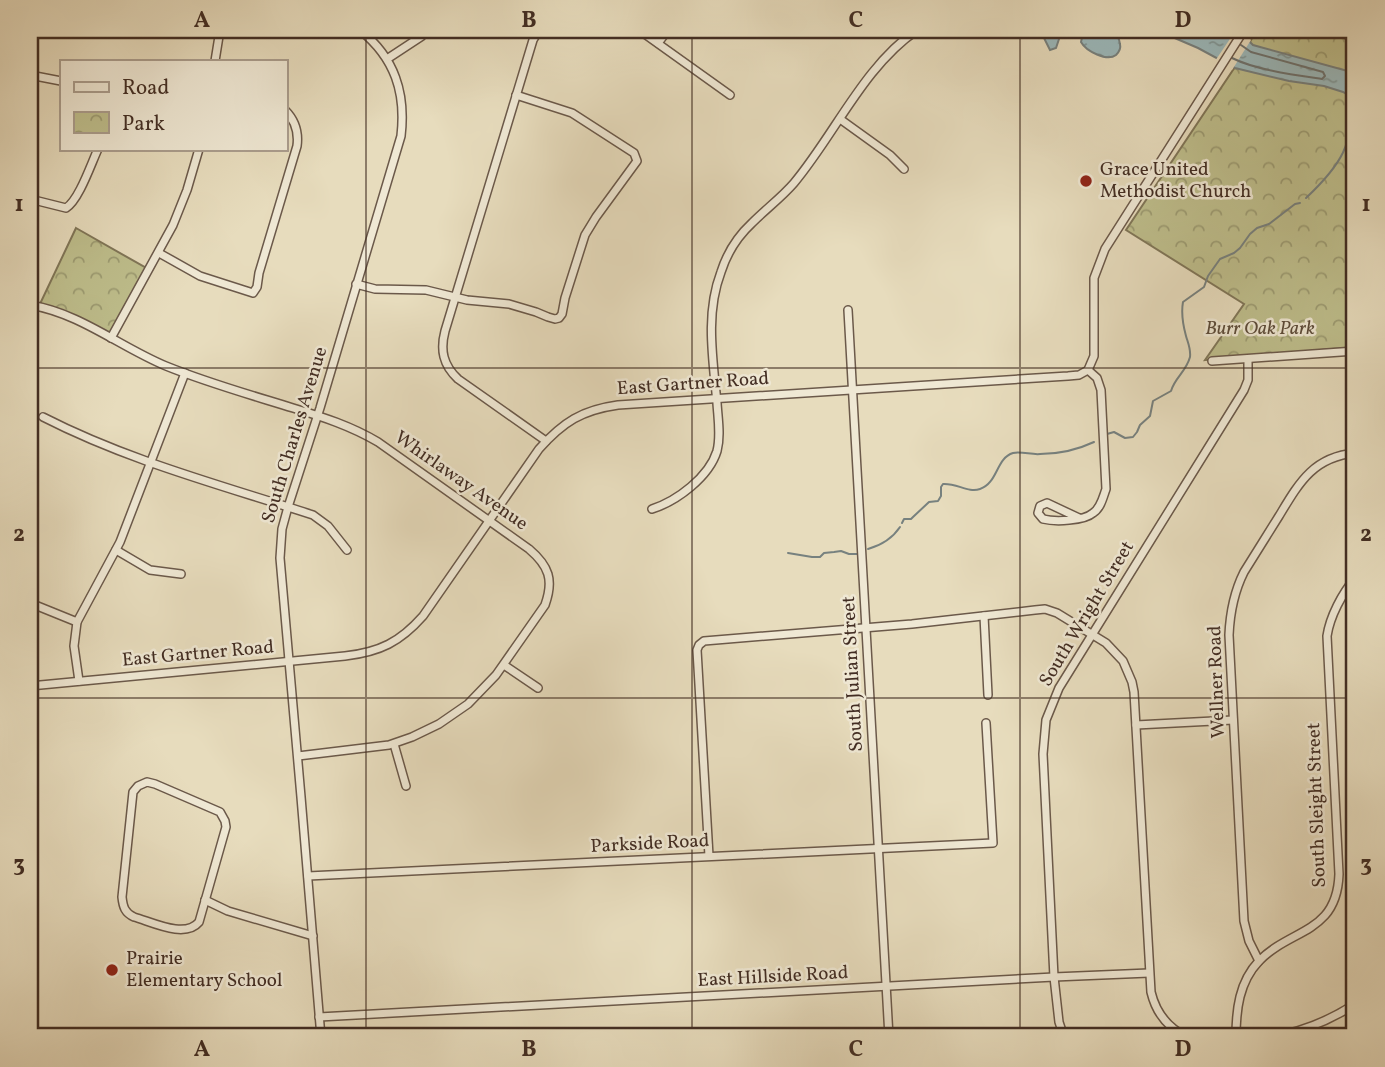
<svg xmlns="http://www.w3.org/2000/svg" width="1385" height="1067" viewBox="0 0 1385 1067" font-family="Vollkorn,serif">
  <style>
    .park { fill: url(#park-crowns); stroke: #807658; stroke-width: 2 }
    .water { fill: url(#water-ripples); stroke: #77817f; stroke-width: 2 }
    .pier { fill: #e7dcbd }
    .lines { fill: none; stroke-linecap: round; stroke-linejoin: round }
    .shore { stroke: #6e7370; stroke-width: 2 }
    .stream { stroke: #77817f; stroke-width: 2 }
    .minor-casing { stroke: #6b594a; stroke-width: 10 }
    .minor { stroke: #efe8d4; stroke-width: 7 }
    .grid { fill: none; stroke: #422d23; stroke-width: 2; stroke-opacity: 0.55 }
    .poi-dot { fill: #8f2418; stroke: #efe8d4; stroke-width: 2.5 }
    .labels { text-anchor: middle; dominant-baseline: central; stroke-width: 5; stroke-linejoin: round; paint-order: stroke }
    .poi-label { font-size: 19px; fill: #422d23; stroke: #efe8d4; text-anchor: start }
    .park-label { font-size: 19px; font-style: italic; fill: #5b4a38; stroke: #efe8d4 }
    .street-label { font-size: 19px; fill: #422d23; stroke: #efe8d4 }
    .neatline { fill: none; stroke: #422d23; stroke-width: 2.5 }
    .grid-label { font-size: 23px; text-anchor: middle; font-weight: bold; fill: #422d23 }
  </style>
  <defs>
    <pattern id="park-crowns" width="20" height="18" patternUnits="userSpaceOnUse" patternTransform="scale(1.75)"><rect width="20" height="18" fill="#bebe8c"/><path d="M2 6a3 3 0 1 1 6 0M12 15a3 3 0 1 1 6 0" fill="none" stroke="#9c9b72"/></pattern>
    <pattern id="water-ripples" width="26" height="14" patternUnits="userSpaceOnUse" patternTransform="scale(1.75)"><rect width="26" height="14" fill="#9bb9bc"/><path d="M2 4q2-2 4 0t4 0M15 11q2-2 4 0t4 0" fill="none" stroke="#809798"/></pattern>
  </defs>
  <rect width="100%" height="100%" fill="#e7dcbd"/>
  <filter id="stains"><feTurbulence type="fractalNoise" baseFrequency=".00286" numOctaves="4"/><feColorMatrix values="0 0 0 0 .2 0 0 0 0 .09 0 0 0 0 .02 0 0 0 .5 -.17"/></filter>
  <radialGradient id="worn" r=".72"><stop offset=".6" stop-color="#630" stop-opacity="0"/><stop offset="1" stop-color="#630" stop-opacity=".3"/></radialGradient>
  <g class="park">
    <path d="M1252,30C1285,30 1327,23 1355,44V347L1205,360L1244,304L1126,230L1245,52L1255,32Z"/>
    <path d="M76,228L148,269L111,336L39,306Z"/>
  </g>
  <g class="water">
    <path d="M1040,30H1062L1056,48L1050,50Z"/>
    <path d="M1086,30C1097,30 1119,28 1120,44C1121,48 1119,52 1116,55C1107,62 1086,51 1081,42L1083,33Z"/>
    <path d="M1156,30H1238L1253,45L1355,73V99L1343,92L1324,86L1289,81L1235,68L1198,48Z"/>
  </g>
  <path class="pier" d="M1236,30H1242L1251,40L1232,70L1215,61Z"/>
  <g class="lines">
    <path class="shore" d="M1232,58C1256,70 1295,75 1322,79L1325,76L1323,72L1251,52L1241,45"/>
    <g class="stream">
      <path d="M1306,198C1340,166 1356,143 1350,95"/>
      <path d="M1107,434L1114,432L1125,438L1133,437L1137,432L1140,425L1150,416L1153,401L1171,391C1175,377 1186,372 1190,357C1191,349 1188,343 1186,336C1183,325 1181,313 1183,302L1204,287L1208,276L1220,259L1234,253L1240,248L1250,234L1257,228L1269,224L1295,204L1300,203"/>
      <path d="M902,523L904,519H911L913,517L929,502L938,501L941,496V487L943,484C957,483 968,493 980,489C998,483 996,458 1013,453C1021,451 1032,455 1040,454C1059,454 1077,450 1094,442"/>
      <path d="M868,549C882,545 892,539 900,527"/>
      <path d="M788,553L812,557H820L824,553L834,552L841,551L849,554H858"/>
    </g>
    <g class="minor-casing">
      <g id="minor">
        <path d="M539,30L533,40L445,331C440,350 443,365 458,379L546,441"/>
        <path d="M639,30L730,95"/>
        <path d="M1334,30L1355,38"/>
        <path d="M658,43L668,30"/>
        <path d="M387,59L422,36"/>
        <path d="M215,61L220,30"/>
        <path d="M30,75L61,81"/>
        <path d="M840,119L890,155L904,169"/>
        <path d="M30,199L66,208C79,200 91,164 98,149"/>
        <path d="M159,253L200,276L253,293L257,287L259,273L297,146C299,131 295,120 285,110"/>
        <path d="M356,284L375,289L426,290L467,300L509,304L536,312L548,317L555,319L559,318L562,314L565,298L585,235L596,217L637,161L634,153L572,113L516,95"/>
        <path d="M30,305C80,313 120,347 166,366C208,383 251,395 293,408C323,417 351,426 378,442L529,549C549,566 554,580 545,605L496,675L468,704L439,724L412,737L389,745L298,756"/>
        <path d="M848,310L889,1037"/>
        <path d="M111,338L173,225L187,190L199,149"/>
        <path d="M1212,361L1355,351"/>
        <path d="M43,417C129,461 221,485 313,515L328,526L347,550"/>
        <path d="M652,509C677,501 709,477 717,451C721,436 718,419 717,403C713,359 705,314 721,272C727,253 738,236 752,223C766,209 782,197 794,183C835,134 864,66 917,30"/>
        <path d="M1079,518L1047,503L1040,506L1038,513L1043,519C1055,522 1084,521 1093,513C1101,508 1103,497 1106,489L1101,390L1097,378L1088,370"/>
        <path d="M116,550L150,570L181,574"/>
        <path d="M30,603L77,622"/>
        <path d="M984,616L988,695"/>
        <path d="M504,665L538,688"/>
        <path d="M79,681L74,646L77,622L120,542L185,373"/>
        <path d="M30,686L345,656C380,652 400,642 423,616L539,449C563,422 582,410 618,405L1068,376L1079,375L1088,370L1094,356V278L1105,249L1244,30"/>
        <path d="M1136,725L1233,720"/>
        <path d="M394,744L406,786"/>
        <path d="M147,782L155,784L220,812L225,821L226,827L199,922C185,939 152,922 134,917C125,913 123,907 122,897L133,792L138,786Z"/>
        <path d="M30,845L34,869L30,911"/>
        <path d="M709,856L697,650L699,645L704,641L912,624L1035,610L1045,609L1057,613L1106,643L1123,661L1132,682L1134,692L1151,992C1156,1013 1168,1028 1187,1037"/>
        <path d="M308,876L993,843L986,723"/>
        <path d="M205,900L228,911L313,936"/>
        <path d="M1259,961L1249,941L1244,921L1229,635C1230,612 1234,592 1244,572C1256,553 1267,535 1279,516C1299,483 1313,457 1355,453"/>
        <path d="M319,1017L1054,977L1149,973"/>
        <path d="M321,1037L301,797L280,558L282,529L288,507L320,408L401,136C406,93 395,58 360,30"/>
        <path d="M1064,1037L1059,1022L1054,977L1043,754L1046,720L1059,688L1244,390L1248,380V359"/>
        <path d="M1236,1037C1236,1010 1239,982 1259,961C1291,928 1337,934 1339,874L1327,636C1330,616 1342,594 1355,578"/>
        <path d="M1271,1037C1301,1032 1329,1021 1355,1004"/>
      </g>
    </g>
    <use href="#minor" class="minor"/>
  </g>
  <path class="grid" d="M366,30V1037M692,30V1037M1020,30V1037M30,368H1355M30,698H1355"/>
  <g class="poi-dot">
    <circle cx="1086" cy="181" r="7"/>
    <circle cx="112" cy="970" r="7"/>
  </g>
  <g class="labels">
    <g class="poi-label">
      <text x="1100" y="170">Grace United<tspan x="1100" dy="22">Methodist Church</tspan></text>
      <text x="126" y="959">Prairie<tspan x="126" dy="22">Elementary School</tspan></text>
    </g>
    <g class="park-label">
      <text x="1260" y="329">Burr Oak Park</text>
    </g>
    <g class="street-label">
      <text transform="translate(693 384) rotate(-4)">East Gartner Road</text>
      <text transform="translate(295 435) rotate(-73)">South Charles Avenue</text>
      <text transform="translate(461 481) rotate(35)">Whirlaway Avenue</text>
      <text transform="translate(1087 614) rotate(-59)">South Wright Street</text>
      <text transform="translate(198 654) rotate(-5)">East Gartner Road</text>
      <text transform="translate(853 674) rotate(-93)">South Julian Street</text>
      <text transform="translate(1217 682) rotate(-92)">Wellner Road</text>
      <text transform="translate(1317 805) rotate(-92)">South Sleight Street</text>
      <text transform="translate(650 844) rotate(-3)">Parkside Road</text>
      <text transform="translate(773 977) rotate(-3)">East Hillside Road</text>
    </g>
  </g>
  <rect width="1385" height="1067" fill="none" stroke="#e7dcbd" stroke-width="77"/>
  <rect x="60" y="60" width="228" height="91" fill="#efe8d4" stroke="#aa9d8d" stroke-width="2"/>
  <rect x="74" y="82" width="35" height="10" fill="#efe8d4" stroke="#aa9d8d" stroke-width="2"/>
  <text x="122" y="94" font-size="21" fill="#422d23">Road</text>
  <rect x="74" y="112" width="35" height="21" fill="url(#park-crowns)" stroke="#aa9d8d" stroke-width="2"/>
  <text x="122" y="130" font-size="21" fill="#422d23">Park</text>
  <rect x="38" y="38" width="1308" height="990" class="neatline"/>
  <g class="grid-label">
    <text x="202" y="27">A</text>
    <text x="529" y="27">B</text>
    <text x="856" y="27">C</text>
    <text x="1183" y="27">D</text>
    <text x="19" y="211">1</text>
    <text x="1366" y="211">1</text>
    <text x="19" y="541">2</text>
    <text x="1366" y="541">2</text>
    <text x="19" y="871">3</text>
    <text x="1366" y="871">3</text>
    <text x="202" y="1056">A</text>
    <text x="529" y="1056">B</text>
    <text x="856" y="1056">C</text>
    <text x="1183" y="1056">D</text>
  </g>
  <rect width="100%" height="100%" filter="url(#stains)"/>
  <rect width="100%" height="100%" fill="url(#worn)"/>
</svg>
